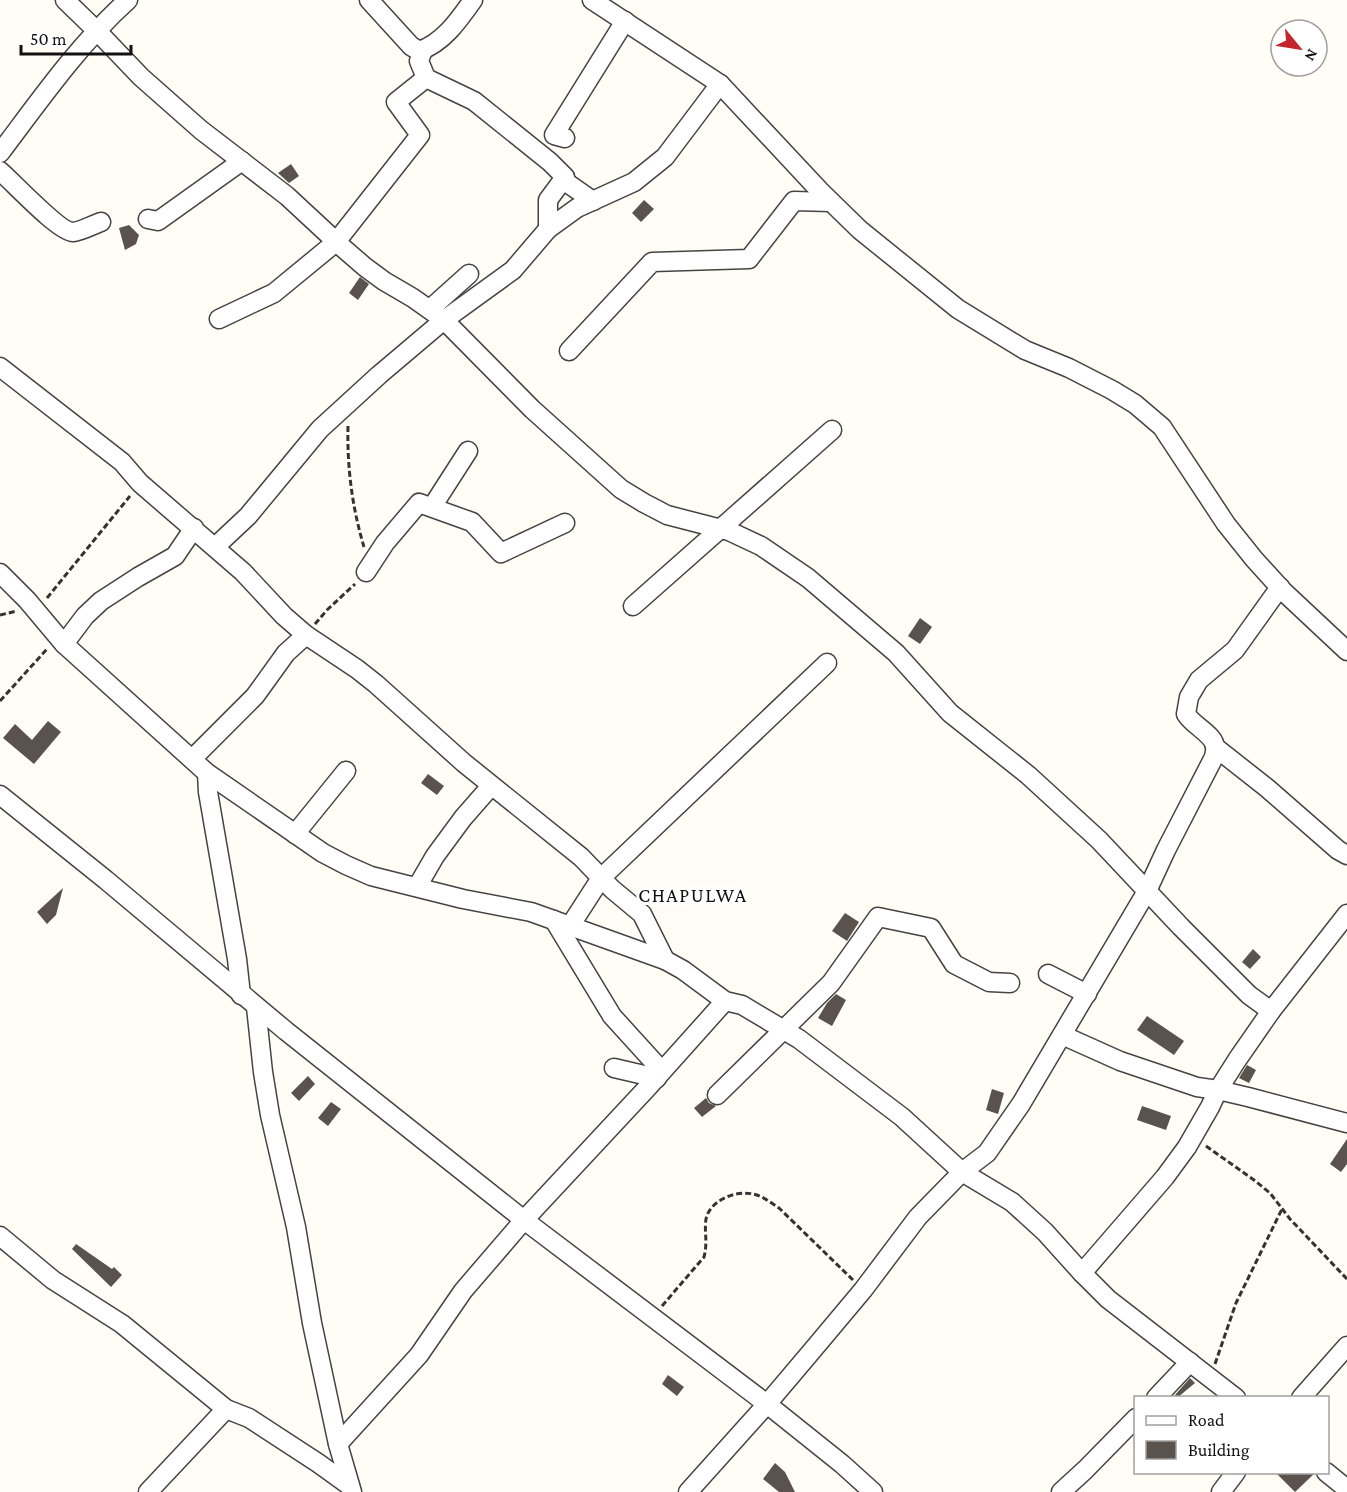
<svg xmlns="http://www.w3.org/2000/svg" width="1347" height="1492" viewBox="0 0 1347 1492" font-family="'Crimson Pro',serif">
  <style>
    .building { fill: #5a524d }
    .lines { fill: none; stroke-linecap: round; stroke-linejoin: round }
    .minor-casing { stroke: #444; stroke-width: 21 }
    .path { stroke: #333; stroke-width: 3; stroke-dasharray: 6 3; stroke-linecap: butt }
    .minor { stroke: #fff; stroke-width: 18 }
    .labels { text-anchor: middle; dominant-baseline: central; stroke-width: 6; stroke-linejoin: round; paint-order: stroke }
    .quarter-label { font-size: 20px; letter-spacing: 1.5px; fill: #111; stroke: #fff }
  </style>
  <rect width="100%" height="100%" fill="#fffdf5"/>
  <g class="building">
    <path d="M291,164L299,176L289,183L278,173Z"/>
    <path d="M644,200L654,209L641,222L632,213Z"/>
    <path d="M129,225L139,235L136,244L125,250L119,228Z"/>
    <path d="M360,277L369,284L358,300L349,293Z"/>
    <path d="M920,618L932,627L920,644L908,636Z"/>
    <path d="M48,721L61,732L34,764L3,738L15,724L32,740Z"/>
    <path d="M428,774L444,786L437,795L421,783Z"/>
    <path d="M63,888L56,915L47,924L37,912Z"/>
    <path d="M845,913L859,922L847,941L832,931Z"/>
    <path d="M1253,949L1261,957L1250,969L1242,962Z"/>
    <path d="M836,994L846,1000L832,1026L818,1018L827,1003Z"/>
    <path d="M1147,1016L1184,1041L1174,1055L1137,1030Z"/>
    <path d="M1247,1065L1256,1070L1249,1083L1239,1078Z"/>
    <path d="M308,1076L315,1084L299,1101L291,1093Z"/>
    <path d="M992,1089L1004,1093L998,1114L986,1110Z"/>
    <path d="M706,1098L709,1103L716,1106L702,1117L694,1108Z"/>
    <path d="M331,1102L341,1109L328,1126L318,1118Z"/>
    <path d="M1142,1106L1171,1116L1166,1130L1137,1120Z"/>
    <path d="M1347,1139V1164L1341,1172L1330,1164Z"/>
    <path d="M76,1244L112,1269L114,1267L122,1275L111,1287L72,1249Z"/>
    <path d="M668,1375L684,1387L677,1396L662,1384Z"/>
    <path d="M1190,1378L1195,1383L1177,1398L1175,1395Z"/>
    <path d="M775,1463L785,1472L795,1492H779L763,1479Z"/>
    <path d="M1276,1473H1315L1295,1492Z"/>
  </g>
  <g class="lines">
    <g class="minor-casing">
      <g id="minor">
        <path d="M65,0L97,31L141,77L201,130L287,196L343,248L365,267L384,281L413,298L444,320L532,409L621,489L644,503L667,515L729,531L761,546L808,578L896,653L950,713L1028,775L1099,840L1181,927L1249,995L1271,1011"/>
        <path d="M369,0L411,46L419,51C443,43 459,20 473,0"/>
        <path d="M592,0L720,84L820,191L860,230L958,309L1025,350L1069,368L1112,390L1135,404L1162,427L1226,524L1254,559L1284,592L1347,651"/>
        <path d="M423,50L419,61L426,78L474,101L550,162L565,177L548,200V229"/>
        <path d="M565,138L554,135L625,21"/>
        <path d="M0,153C40,100 79,44 128,0"/>
        <path d="M0,171C13,182 59,232 73,232C82,231 92,225 101,222"/>
        <path d="M563,180L593,201"/>
        <path d="M148,219L158,221L242,161"/>
        <path d="M430,309L469,274"/>
        <path d="M219,319L274,293L336,242L420,135L396,102L426,78"/>
        <path d="M569,351L652,262L749,259L794,201L831,202"/>
        <path d="M0,367L122,462L140,483L243,572L284,616L306,635L357,669L376,684L464,763L581,857L612,889L642,914L665,960L683,970L725,1001L742,1005L799,1039L902,1117L962,1172L1012,1202L1045,1232L1082,1273L1108,1299L1236,1398"/>
        <path d="M432,507L468,451"/>
        <path d="M215,547L248,516L320,429L379,375L444,320L513,270L548,229L577,208L634,182L665,157L720,84"/>
        <path d="M366,572L385,543L419,503L472,522L501,553L565,523"/>
        <path d="M0,573L27,600L64,644L207,773L323,853L346,865L371,876L463,899L531,912L665,960"/>
        <path d="M633,606L832,430"/>
        <path d="M64,644L85,616L101,601L138,577L175,556L194,528"/>
        <path d="M1215,747L1267,788L1338,850L1347,855"/>
        <path d="M192,759L255,696L286,653L306,635"/>
        <path d="M207,773L208,792L237,959L241,995"/>
        <path d="M0,795L106,880L286,1031L524,1220L767,1404L842,1464L873,1492"/>
        <path d="M295,834L346,771"/>
        <path d="M417,887L435,856L463,818L491,786"/>
        <path d="M554,920L612,1016L662,1071"/>
        <path d="M570,926L601,878L827,663"/>
        <path d="M1048,974L1087,994"/>
        <path d="M256,1007L263,1072L270,1115L296,1227L312,1323L338,1444L352,1492"/>
        <path d="M1062,1035L1120,1061L1197,1087L1218,1090L1248,1097L1347,1123"/>
        <path d="M614,1068L657,1078"/>
        <path d="M717,1095L831,983L878,917L931,928L954,964L989,982L1010,983"/>
        <path d="M0,1236L53,1280L122,1324L226,1409L249,1418L318,1463L350,1486"/>
        <path d="M1082,1273L1165,1177L1187,1147L1210,1107L1218,1090L1237,1060L1271,1011L1347,914"/>
        <path d="M1156,1398L1190,1362"/>
        <path d="M1301,1398L1347,1346"/>
        <path d="M338,1444L419,1355L463,1291L524,1220L648,1087L725,1001"/>
        <path d="M1326,1472L1347,1489"/>
        <path d="M148,1492L226,1409"/>
        <path d="M688,1492L767,1404L811,1352L863,1290L918,1217L962,1172L987,1153L1021,1104L1147,891L1166,850L1214,757C1214,754 1216,751 1215,747C1214,734 1193,726 1186,714L1189,697L1199,680L1235,650L1280,587"/>
        <path d="M1061,1492L1085,1470L1136,1418"/>
        <path d="M1221,1492L1236,1472"/>
      </g>
    </g>
    <g class="path">
      <path d="M348,426C347,467 352,507 364,547"/>
      <path d="M47,598L130,496"/>
      <path d="M0,615L17,611"/>
      <path d="M315,624L327,610L355,584"/>
      <path d="M0,701L47,649"/>
      <path d="M1206,1146L1254,1180L1270,1193L1290,1219L1347,1279"/>
      <path d="M662,1306L704,1257C708,1242 704,1231 706,1219C710,1200 736,1190 753,1194C763,1196 771,1203 779,1208L853,1280"/>
      <path d="M1215,1364L1236,1303L1282,1209"/>
    </g>
    <use href="#minor" class="minor"/>
  </g>
  <g class="labels">
    <g class="quarter-label">
      <text x="693" y="895">CHAPULWA</text>
    </g>
  </g>
  <rect x="1134" y="1396" width="195" height="78" fill="#ffffff" stroke="#a0a0a0" stroke-width="1.5"/>
  <rect x="1146" y="1416" width="30" height="9" fill="#ffffff" stroke="#a0a0a0" stroke-width="1.5"/>
  <text x="1188" y="1426" font-size="18" fill="#111111">Road</text>
  <rect x="1146" y="1441" width="30" height="18" fill="#5a524d" stroke="#a0a0a0" stroke-width="1.5"/>
  <text x="1188" y="1456" font-size="18" fill="#111111">Building</text>
  <g transform="translate(1299 48) rotate(120)"><circle r="28" fill="#ffffff" stroke="#a0a0a0" stroke-width="1.5"/>
  <path d="M0-4.5L10 22L0 15L-10 22Z" fill="#c4262e"/>
  <text y="-9" font-size="16" font-weight="bold" text-anchor="middle" fill="#111111">N</text>
  </g>
  <path d="M21 45v9h110v-9" fill="none" stroke="#111111" stroke-width="3"/>
  <text x="30" y="45" font-size="18" fill="#111111" stroke="#ffffff" stroke-width="4.5" paint-order="stroke">50 m</text>
</svg>
